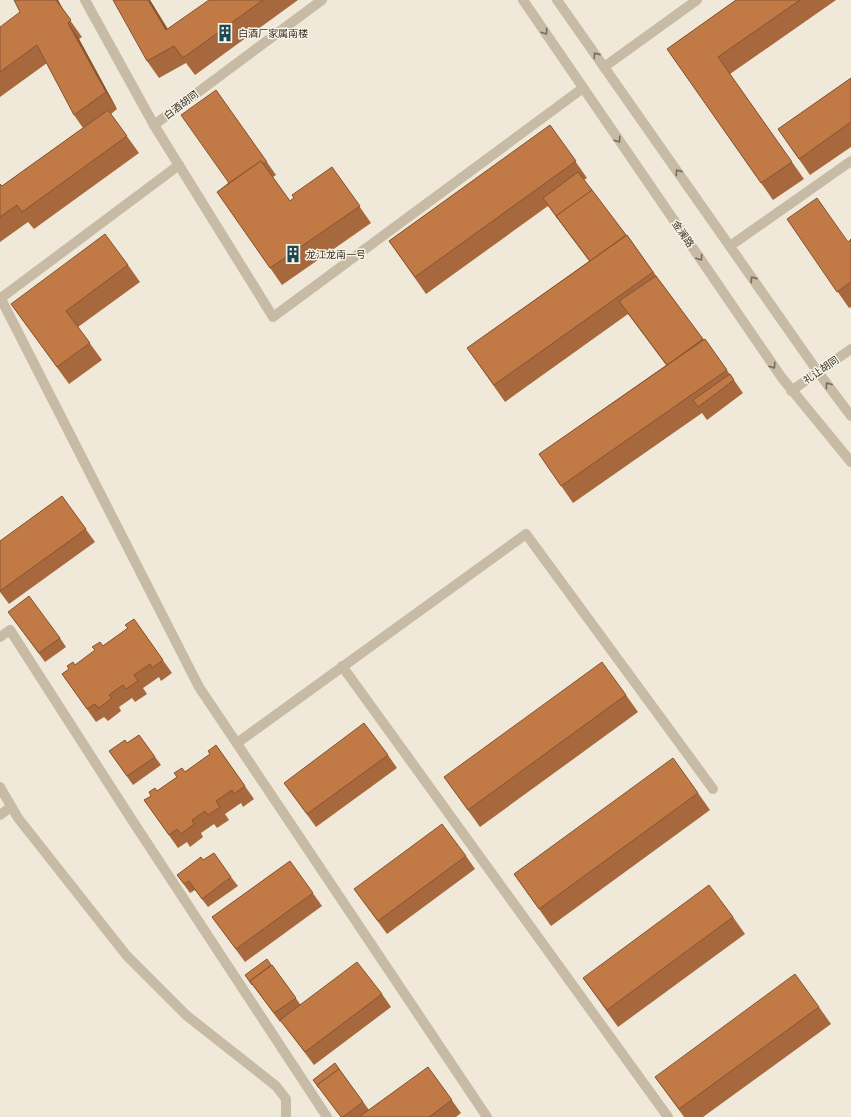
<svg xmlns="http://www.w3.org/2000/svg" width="851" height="1117" viewBox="0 0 851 1117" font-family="'PT Sans Narrow','Noto Sans SC',sans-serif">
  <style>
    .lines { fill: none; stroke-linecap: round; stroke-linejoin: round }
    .minor { stroke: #c7bba5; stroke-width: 10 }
    .wall { fill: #a6683c }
    .shaded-wall { fill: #875531 }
    .building { fill: #c17946; stroke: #875531 }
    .oneway { stroke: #766d5f }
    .labels { text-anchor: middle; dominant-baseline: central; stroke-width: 3; stroke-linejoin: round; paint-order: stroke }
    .poi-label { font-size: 10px; fill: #342d26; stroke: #f8f3e5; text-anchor: start }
    .street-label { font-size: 10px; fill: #342d26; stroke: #f8f3e5 }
  </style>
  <rect width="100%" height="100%" fill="#f0e9d9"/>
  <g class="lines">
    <g class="minor">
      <path d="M85,0L154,125L322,0"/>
      <path d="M523,0L782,378L851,462"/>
      <path d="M557,0L818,372L851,416"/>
      <path d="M604,67L697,0"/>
      <path d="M154,125L273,317L583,88"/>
      <path d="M730,246L851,161"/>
      <path d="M0,297L199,687L487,1117"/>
      <path d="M1,298L179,165"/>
      <path d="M791,391L851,349"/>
      <path d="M0,637L10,630L132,820L327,1117"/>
      <path d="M342,666L668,1117"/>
      <path d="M237,743L526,534L713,789"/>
      <path d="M0,787L18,818L127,956L186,1015L276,1086L286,1099V1117"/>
      <path d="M0,815L11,807"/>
    </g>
  </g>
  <g class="wall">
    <path d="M58,0L65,13L82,37L79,39L117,109L111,114L139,153L34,229L28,222L0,242V184L2,186L83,128L74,115L47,63L0,97V27Z"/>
    <path d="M150,0L168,29L209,0H298L195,75L186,63L159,78L147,61Z"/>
    <path d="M736,0H836L730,74L804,179L773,200L667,49Z"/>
    <path d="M851,78V147L810,175L778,129Z"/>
    <path d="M216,90L276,175L273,177L290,201L294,198L332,167L371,223L282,285L217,192L228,183Z"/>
    <path d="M550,125L587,178L584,180L626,235H627L660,281L703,339H705L743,393L707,420L702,413L573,503L539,454L666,365L628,314L505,402L467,348L589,261L548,206L426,294L389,241Z"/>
    <path d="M787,219L848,242L851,239V307L849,308Z"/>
    <path d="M128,265L140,282L78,327L102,360L69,384L11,304Z"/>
    <path d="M62,496L95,542L9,604L0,592V541Z"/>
    <path d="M134,619L172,673L161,681L159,677L143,688L147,694L135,702L132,698L119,707L121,711L108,721L104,717L96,722L62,674L128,628Z"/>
    <path d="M14,620L60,638L66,647L45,662Z"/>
    <path d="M626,695L638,712L480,827L444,777Z"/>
    <path d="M139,735L161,765L133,785L109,751L127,743Z"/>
    <path d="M216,745L254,799L243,807L241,803L225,814L229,820L217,828L214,824L201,833L203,837L190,847L187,842L178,848L144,800L151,796L157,791L210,754Z"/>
    <path d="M388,755L397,768L316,827L284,783Z"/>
    <path d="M698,793L710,810L551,926L514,874Z"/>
    <path d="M466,856L475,869L387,934L354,889Z"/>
    <path d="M203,860L231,877L238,886L208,907L195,890L190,893L177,875Z"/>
    <path d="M290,861L322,906L245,962L212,917Z"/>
    <path d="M733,917L745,934L618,1027L583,978Z"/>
    <path d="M272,965L300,1004L382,994L391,1007L314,1065L281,1021L280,1022L245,975Z"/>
    <path d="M819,1007L831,1024L703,1117H684L655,1077Z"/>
    <path d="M335,1063L369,1110L428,1067L461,1113L456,1117H341L313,1080Z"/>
  </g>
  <g class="shaded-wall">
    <path d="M56,0H58L66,15Z"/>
    <path d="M148,0H150L178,47L166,30Z"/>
    <path d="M68,23L79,39L117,109L106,92Z"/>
  </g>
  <g class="building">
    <path d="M14,0H56L71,20L68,23L106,92L74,115L37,45L0,72V27L20,12Z"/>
    <path d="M113,0H148L166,30L209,0H263L183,58L174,46L147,61Z"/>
    <path d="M736,0H800L718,57L792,162L761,183L667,49Z"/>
    <path d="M851,78V122L799,159L778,129Z"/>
    <path d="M216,90L267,162L264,164L261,161L229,183L181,115Z"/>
    <path d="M108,110L127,136L22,212L17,205L0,217V184L2,186Z"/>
    <path d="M550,125L576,161L415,277L389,241Z"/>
    <path d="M261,161L290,201L294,198L292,195L332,167L360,206L270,268L217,192Z"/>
    <path d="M578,172L592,190L556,216L559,220L543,198Z"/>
    <path d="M592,190L626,235L590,261L556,216Z"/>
    <path d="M817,198L848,242L851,239V282L837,292L787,219Z"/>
    <path d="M105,234L128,265L66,311L90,343L57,367L11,304Z"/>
    <path d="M627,235L653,272L494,385L467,348Z"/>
    <path d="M656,276L703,339L667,365L619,301Z"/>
    <path d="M705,339L727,370L561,486L539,454Z"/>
    <path d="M730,374L734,380L698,407L693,400Z"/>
    <path d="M62,496L86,529L0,591V541Z"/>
    <path d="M29,596L60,638L39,653L8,612Z"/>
    <path d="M134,619L163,660L152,668L150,664L134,675L138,681L126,689L123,685L109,695L112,698L99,708L95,704L87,709L62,674L69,669L67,666L73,662L75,665L95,650L92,647L100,642L103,646L128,628L125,625Z"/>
    <path d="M602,662L626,695L468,810L444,777Z"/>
    <path d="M364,723L388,755L307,814L284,783Z"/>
    <path d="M139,735L155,757L127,776L109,751L125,740L127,743Z"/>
    <path d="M216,745L245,786L234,794L232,790L216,801L220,807L208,815L205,811L192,820L194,824L181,834L177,829L169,835L144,800L151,796L149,792L155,788L157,791L177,777L174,773L182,768L185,772L210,754L208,751Z"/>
    <path d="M673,758L698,793L539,909L514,874Z"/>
    <path d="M442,824L466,856L378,921L354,889Z"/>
    <path d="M214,853L231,877L202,899L189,881L184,884L177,875L201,857L203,860Z"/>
    <path d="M290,861L313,893L236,949L212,917Z"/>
    <path d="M709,885L733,917L607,1010L583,978Z"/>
    <path d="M267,959L271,965L250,981L253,984L252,985L245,975Z"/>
    <path d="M357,962L382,994L305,1052L280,1020Z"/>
    <path d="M272,965L296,998L274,1013L250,981Z"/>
    <path d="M795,974L819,1007L679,1109L655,1077Z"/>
    <path d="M335,1063L339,1069L317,1085L320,1089L313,1080Z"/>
    <path d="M428,1067L452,1100L429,1117H359Z"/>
    <path d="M339,1069L363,1102L343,1117H341L317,1085Z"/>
  </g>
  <defs><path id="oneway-chevron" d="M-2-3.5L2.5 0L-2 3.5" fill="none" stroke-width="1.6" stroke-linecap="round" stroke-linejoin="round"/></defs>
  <g class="oneway">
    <use href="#oneway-chevron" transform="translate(545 32) rotate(56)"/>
    <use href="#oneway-chevron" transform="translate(596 55) rotate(-125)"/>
    <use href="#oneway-chevron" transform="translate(618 140) rotate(56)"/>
    <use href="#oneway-chevron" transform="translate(678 172) rotate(-125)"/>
    <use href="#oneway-chevron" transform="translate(700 258) rotate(56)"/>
    <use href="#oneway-chevron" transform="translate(753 279) rotate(-125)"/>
    <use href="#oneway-chevron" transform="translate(773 366) rotate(56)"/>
    <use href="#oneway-chevron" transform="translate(828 385) rotate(-126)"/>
  </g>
  <defs>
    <g id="building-bare" transform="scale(1.38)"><path d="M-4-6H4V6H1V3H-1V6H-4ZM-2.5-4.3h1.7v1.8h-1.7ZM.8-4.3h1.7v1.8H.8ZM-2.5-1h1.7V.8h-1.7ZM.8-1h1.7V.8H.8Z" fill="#1e4653" stroke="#f8f3e5" stroke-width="2.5" paint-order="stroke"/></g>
  </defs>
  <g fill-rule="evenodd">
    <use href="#building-bare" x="225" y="33"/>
    <use href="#building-bare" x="293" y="254"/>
  </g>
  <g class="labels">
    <g class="poi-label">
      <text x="238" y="33">白酒厂家属南楼</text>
      <text x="306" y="254">龙江龙南一号</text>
    </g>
    <g class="street-label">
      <text transform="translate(181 105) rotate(-37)">白酒胡同</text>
      <text transform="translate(683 234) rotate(56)">金澜路</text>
      <text transform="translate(821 370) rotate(-35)">礼让胡同</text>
    </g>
  </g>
</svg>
